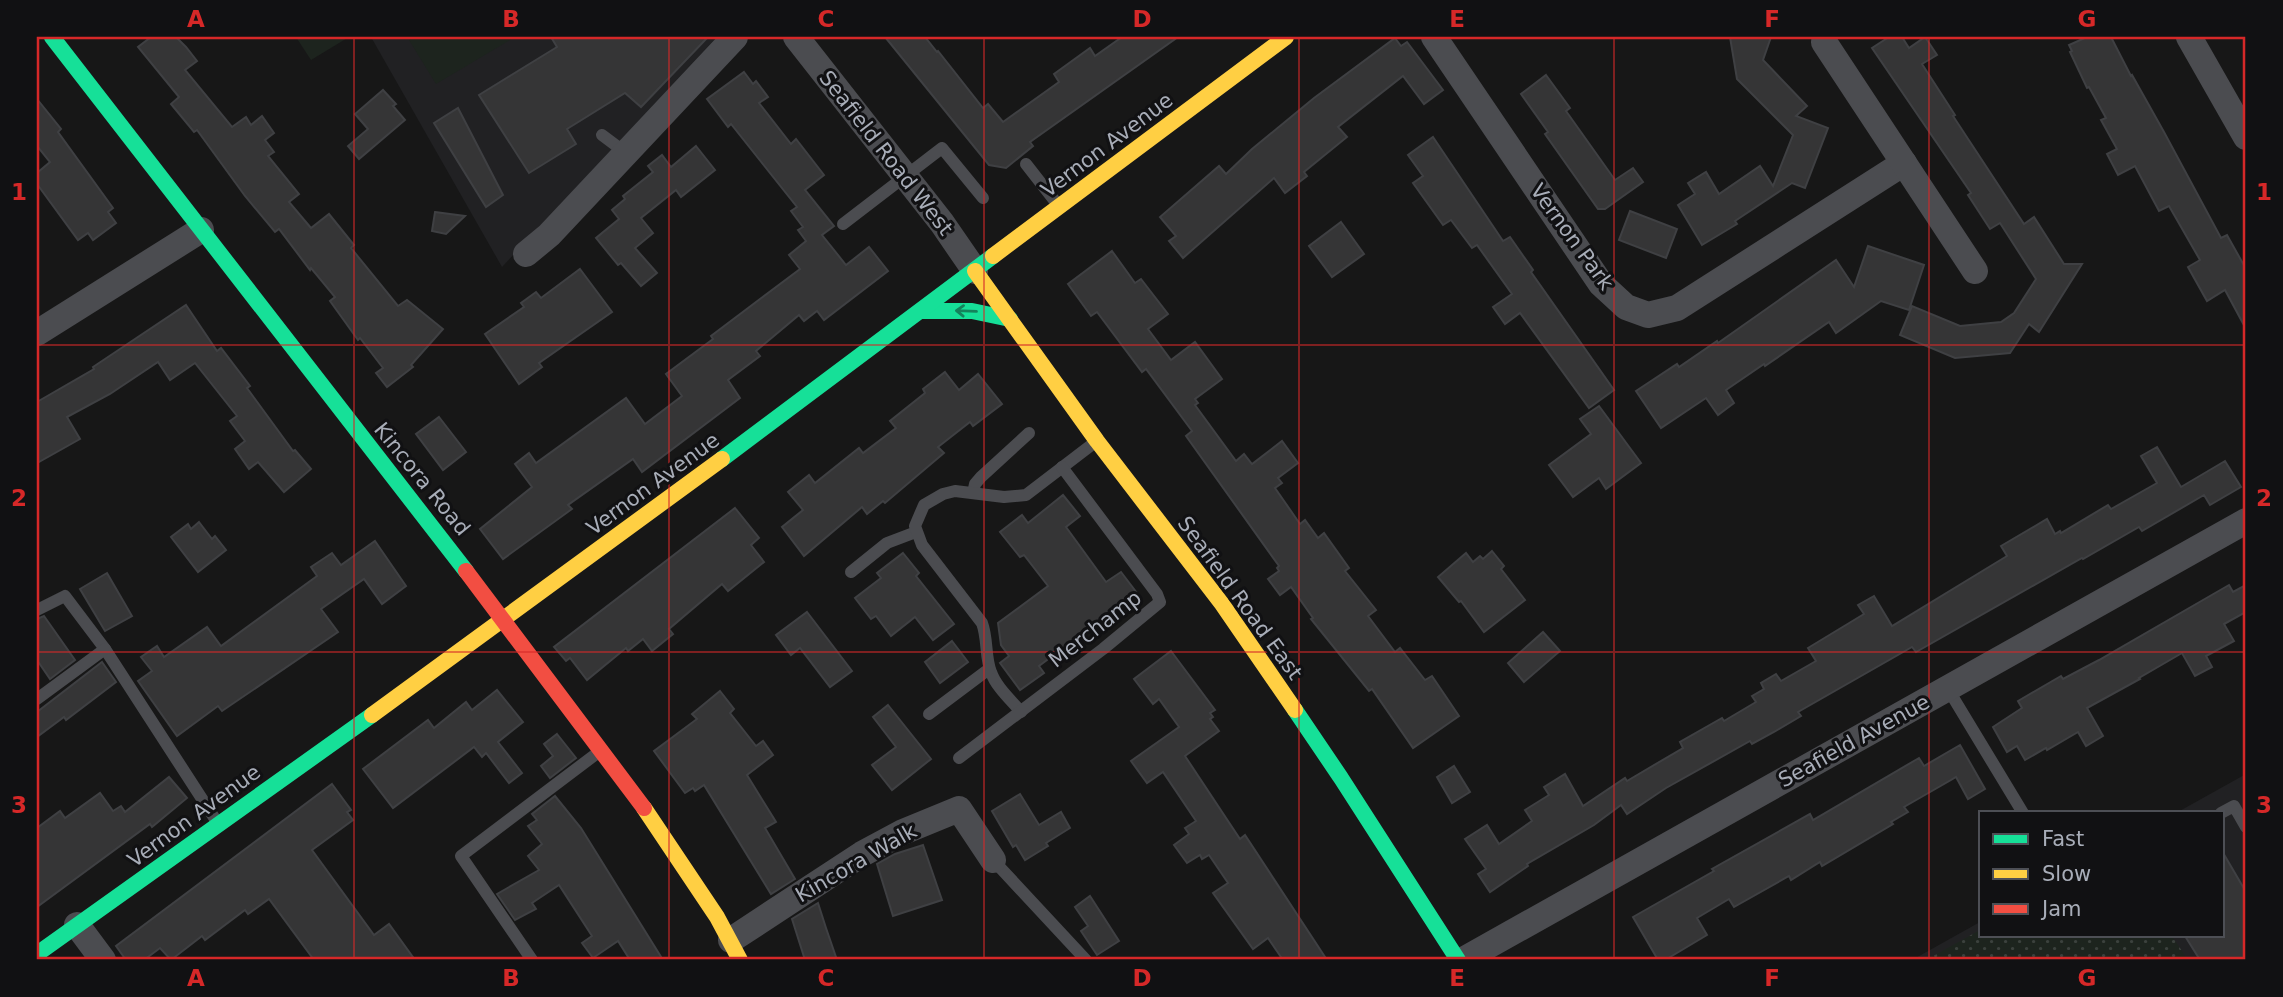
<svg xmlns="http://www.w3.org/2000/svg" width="2283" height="997" viewBox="0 0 2283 997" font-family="'DejaVu Sans',sans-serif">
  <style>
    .built { fill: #212123 }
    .grass { fill: #1d241e }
    .park { fill: url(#park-dots) }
    .building { fill: #353536; stroke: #3f4043; stroke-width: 2 }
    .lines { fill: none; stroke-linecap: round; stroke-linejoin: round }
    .lane { stroke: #4b4c50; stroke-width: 12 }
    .street { stroke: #4b4c50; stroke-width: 26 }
    .fast { stroke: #16e098; stroke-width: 16 }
    .slow { stroke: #ffcf43; stroke-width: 16 }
    .jam { stroke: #f24e42; stroke-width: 16 }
    .oneway { stroke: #14835c }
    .grid { fill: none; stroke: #d62828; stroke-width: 2; stroke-opacity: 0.55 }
    .labels { text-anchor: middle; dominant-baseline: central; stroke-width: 6; stroke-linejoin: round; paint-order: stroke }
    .street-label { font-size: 21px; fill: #a8adb8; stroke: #111113 }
    .neatline { fill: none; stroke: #d62828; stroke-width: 2.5 }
    .grid-label { font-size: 23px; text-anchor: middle; font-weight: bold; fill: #d62828 }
  </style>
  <defs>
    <pattern id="park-dots" width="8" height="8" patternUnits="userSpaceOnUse" patternTransform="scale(1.75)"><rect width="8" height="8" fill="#1d241e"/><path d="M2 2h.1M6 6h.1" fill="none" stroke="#3b413d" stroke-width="1.8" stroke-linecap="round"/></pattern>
  </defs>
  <rect width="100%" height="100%" fill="#171717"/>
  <g class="built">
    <path d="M371,37H717L502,267Z"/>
    <path d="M2246,774V960H1912L1980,922V936H2222V813H2176Z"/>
  </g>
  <g class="grass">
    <path d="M296,37H349L311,60Z"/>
    <path d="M414,37H515L436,84L409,40Z"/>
  </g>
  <path class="park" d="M1980,930V936H2172L2188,960H1926Z"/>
  <g class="building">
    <path d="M151,37H176L186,47L197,61L185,70L232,127L246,117L251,125L262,116L274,133L265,140L274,152L268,156L299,194L289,202L311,228L329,214L354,245L351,248L398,306L407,300L443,329L411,365L413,367L387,387L376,373L383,368L360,338L358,340L330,301L335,297L311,268L310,270L279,229L275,232L245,196L197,130L194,132L171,104L179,97L138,47Z"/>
    <path d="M551,37H708L641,107L625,93L567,129L576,144L529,173L479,95L557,47Z"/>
    <path d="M885,37H925L937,52L938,51L983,108L988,104L1003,122L1059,82L1054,74L1090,48L1095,56L1122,37H1178L1030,142L1033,146L1006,168L989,165Z"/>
    <path d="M1730,37H1771L1763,60L1807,106L1796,116L1828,128L1805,188L1792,183L1735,221L1737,224L1702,245L1678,205L1695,194L1688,183L1706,172L1719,194L1760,166L1773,186L1793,135L1737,79Z"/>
    <path d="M1889,37H1902L1909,48L1925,37L1937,55L1922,64L1955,115L1953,116L2024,224L2034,217L2064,264H2082L2039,332L2029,324L2010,353L1955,358L1900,335L1912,306L1960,326L2001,322L2014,313L2036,279L2000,223L1990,229L1968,195L1971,193L1872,48Z"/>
    <path d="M2087,37H2111L2131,76L2132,75L2164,132L2221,238L2227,235L2246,269V329L2225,290L2207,301L2188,267L2200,260L2169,206L2159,211L2135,166L2118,175L2107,154L2117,149L2101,120L2106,118L2089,87L2087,88L2070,52L2072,51L2069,45Z"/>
    <path d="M1395,38L1401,46L1407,42L1443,90L1424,104L1403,76L1338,127L1347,137L1304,172L1307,176L1285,193L1274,178L1183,258L1169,241L1176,236L1160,217L1219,166L1226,174L1252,149L1314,98Z"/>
    <path d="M744,72L753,84L756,81L768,97L759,103L791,144L796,139L824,175L805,190L834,226L822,235L846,265L869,247L888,271L824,320L817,311L804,321L799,315L756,351L760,356L728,380L740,398L642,472L633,459L568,505L572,509L503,559L480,529L532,487L515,464L529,453L536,463L626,398L645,424L682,396L666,374L713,339L711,336L800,269L789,255L806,241L798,230L803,227L791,211L797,207L731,124L728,127L707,99Z"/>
    <path d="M1546,75L1570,108L1566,111L1615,180L1633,168L1643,182L1605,209H1598L1545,134L1548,132L1521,94Z"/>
    <path d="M383,90L396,104L393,106L405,120L359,159L348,146L368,129L355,114Z"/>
    <path d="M37,99L61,129L58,132L113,208L108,212L116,223L93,240L88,233L78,240L37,184V173L50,162L37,146Z"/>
    <path d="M458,108L503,195L486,207L434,123Z"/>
    <path d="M1433,137L1503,241L1510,237L1533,270L1531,272L1614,390L1589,408L1520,313L1505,324L1493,307L1512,294L1477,245L1472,248L1451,220L1443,225L1413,183L1423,176L1408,155Z"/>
    <path d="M696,146L715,170L681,197L676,190L641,218L653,233L635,248L657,273L641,286L621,263L618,265L596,238L619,219L612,210L625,199L623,196L653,172L648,166L662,155L671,167Z"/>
    <path d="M1630,211L1677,229L1666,258L1619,240Z"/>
    <path d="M435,212L465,216L446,234L432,231Z"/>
    <path d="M1341,222L1364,254L1332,277L1309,246Z"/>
    <path d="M1868,246L1924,265L1909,310L1881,301L1836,333L1829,322L1765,366L1764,364L1726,390L1734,403L1718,415L1706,398L1661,428L1636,391L1677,364L1679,367L1717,341L1718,343L1836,260L1854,287Z"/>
    <path d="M1112,251L1135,283L1141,279L1168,314L1148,329L1171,360L1195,342L1222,379L1195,399L1198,403L1195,405L1236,461L1244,454L1252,464L1282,441L1298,463L1278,478L1282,483L1275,488L1300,524L1305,520L1318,538L1324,533L1349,568L1345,571L1376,610L1368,616L1395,652L1400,648L1425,680L1432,676L1459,716L1413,748L1372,689L1369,691L1311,619L1313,618L1291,587L1280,595L1268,579L1279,571L1277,568L1279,566L1186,436L1192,431L1146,369L1142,372L1097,312L1091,316L1068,284Z"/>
    <path d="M580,269L612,312L539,363L542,367L519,384L485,334L524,307L521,303L536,292L541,298Z"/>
    <path d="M186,305L217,351L221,348L250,386L247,388L293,451L295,450L311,469L284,492L258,462L249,469L235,449L245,441L230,421L237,416L195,363L170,380L158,362L110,394L67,417L80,439L37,463V402L94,369L93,367Z"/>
    <path d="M945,372L959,390L978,374L1002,404L973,426L970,422L938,447L944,453L885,503L883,501L867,514L862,507L804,556L782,527L803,510L788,492L809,475L815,483L859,448L863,453L896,428L890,421L925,393L923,389Z"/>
    <path d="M1599,406L1641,463L1606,489L1599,478L1573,497L1549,465L1591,434L1580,419Z"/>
    <path d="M439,417L466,452L443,470L416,434Z"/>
    <path d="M2157,447L2181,487L2225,461L2241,487L2210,505L2204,495L2142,531L2139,527L2083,559L2082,558L1916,652L1912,647L1798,712L1801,716L1774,732L1752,744L1750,741L1666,788L1627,814L1621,805L1594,825L1527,864L1528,866L1490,892L1478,874L1486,869L1465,839L1487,825L1499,844L1532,821L1525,810L1549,795L1544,787L1565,774L1583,806L1625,778L1627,781L1683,748L1680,742L1722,718L1724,721L1756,702L1752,696L1764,689L1761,683L1776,674L1781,681L1816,661L1808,648L1864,614L1858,605L1874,596L1892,626L2007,556L2001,546L2047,519L2055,534L2060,531L2061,533L2108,505L2111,509L2157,483L2141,456Z"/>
    <path d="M1063,495L1080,516L1066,527L1106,582L1121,572L1137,593L1039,666L1044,673L1020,690L1000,663L1009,656L1001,645L998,623L1048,586L1024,555L1020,557L1000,532L1022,515L1028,523Z"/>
    <path d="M735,508L759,538L751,545L764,562L728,591L722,584L669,629L673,634L652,651L643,639L628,651L626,648L587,680L570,658L566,661L554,647Z"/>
    <path d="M199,522L212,539L215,536L226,550L198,572L171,537L188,524L191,529Z"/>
    <path d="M375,541L406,586L382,604L364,579L321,609L338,632L222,711L218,706L177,736L138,681L152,671L141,657L157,646L164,657L207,627L221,646L317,576L311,567L332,553L341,565Z"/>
    <path d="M1492,551L1504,566L1501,569L1525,600L1484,632L1461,601L1459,602L1438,577L1466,553L1473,562L1480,556L1483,559Z"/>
    <path d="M903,553L919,573L916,576L954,624L933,640L915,617L891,636L876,616L871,619L855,598L881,578L877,573Z"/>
    <path d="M107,573L132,616L105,631L80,589Z"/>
    <path d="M2229,585L2233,592L2246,585V612L2224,624L2234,641L2206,656L2212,667L2195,676L2182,653L2139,678L2140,679L2087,708L2103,736L2086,746L2078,732L2047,750L2046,748L2025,760L2017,746L2007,752L1993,727L2022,708L2018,701L2061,676L2063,679L2099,660Z"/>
    <path d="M807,612L852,671L830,687L800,648L791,655L776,635Z"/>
    <path d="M44,616L75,660L50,679L37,660V619Z"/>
    <path d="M1543,632L1560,651L1524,682L1508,663Z"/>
    <path d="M952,641L968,662L940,683L925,662Z"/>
    <path d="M1171,651L1215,710L1210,713L1213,717L1210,719L1219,731L1185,756L1240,839L1245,835L1327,960H1283L1268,938L1253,949L1213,893L1228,883L1209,855L1202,859L1200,855L1187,863L1174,845L1189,834L1185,828L1196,821L1163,772L1147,783L1131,761L1179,727L1159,699L1153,704L1134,679Z"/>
    <path d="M102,662L116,682L66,720L64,717L37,737V712Z"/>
    <path d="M497,690L523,722L498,742L522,773L509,783L486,753L482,757L474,747L393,808L363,769L428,720L434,728L466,702L472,710Z"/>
    <path d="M720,691L734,709L730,713L756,746L763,741L773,755L747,775L776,822L765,828L795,879L771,894L704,785L695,791L693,788L685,793L654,751L697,719L692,714Z"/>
    <path d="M888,705L931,759L892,790L872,765L896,747L873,717Z"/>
    <path d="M557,734L576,758L550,778L541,766L553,756L544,744Z"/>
    <path d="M1960,745L1985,789L1968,799L1956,777L1951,780L1904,807L1908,812L1891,822L1893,824L1822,866L1820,862L1791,880L1789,876L1734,907L1729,899L1697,918L1707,935L1665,960H1658L1633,917L1714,871L1712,869L1810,814L1813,820L1919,758L1924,766Z"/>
    <path d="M1454,766L1470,792L1452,803L1437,777Z"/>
    <path d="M169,777L187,798L152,827L150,824L37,907V828L60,811L65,818L100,793L113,811L121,806L125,812Z"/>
    <path d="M332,784L351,810L347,812L353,820L312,850L374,935L389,924L415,960H314L269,899L248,914L245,910L205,940L202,936L171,960L160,948L144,960H126L116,946Z"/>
    <path d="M1020,794L1039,825L1061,812L1070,828L1046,843L1048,846L1025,860L1016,845L1013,847L992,811Z"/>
    <path d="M555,796L581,828L663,960H630L618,941L593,958L582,943L592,936L559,885L532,903L536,909L515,920L497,894L539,870L528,856L542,844L528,826L537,820L532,814Z"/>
    <path d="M923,845L942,900L893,916L877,864L895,854Z"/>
    <path d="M2222,851L2246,892V960H2200L2185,936H2222Z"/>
    <path d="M1090,896L1119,941L1097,955L1081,931L1088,926L1075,907Z"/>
    <path d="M818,903L826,928L837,960H805L792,919Z"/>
  </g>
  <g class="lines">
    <g class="lane">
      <path d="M602,135L626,153"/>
      <path d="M1026,164L1058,205"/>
      <path d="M843,224L942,148L983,198"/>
      <path d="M973,493L975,484L981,477L1029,433"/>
      <path d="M851,572L887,543L916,532"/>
      <path d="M37,610L65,596L105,649L217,822"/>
      <path d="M1948,689L2023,813"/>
      <path d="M37,699L105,649"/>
      <path d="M1021,712C1011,700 996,687 991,672C985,658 988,639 982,623L922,545L915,526L924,505L943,494L955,491L1004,497L1026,495L1094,443"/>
      <path d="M929,714L989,669"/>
      <path d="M959,758L1103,649L1160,602L1157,594L1062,467"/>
      <path d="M2221,813L2234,806L2246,827"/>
      <path d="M993,860L1086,960"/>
      <path d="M532,960L461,856L600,751"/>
    </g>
    <g class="street">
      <path d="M796,37L942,223L975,271"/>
      <path d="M1434,37L1601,284L1626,307L1648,315L1677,308L1904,163"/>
      <path d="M2189,37L2246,137"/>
      <path d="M1824,42L1975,271"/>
      <path d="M526,254L549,235L735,37"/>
      <path d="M37,333L201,230"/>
      <path d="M77,925L103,960"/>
      <path d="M731,940L862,854L903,832L959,809L993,860"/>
      <path d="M1463,960L2246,521"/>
    </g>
    <g class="fast">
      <path d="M52,37L466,571"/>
      <path d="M922,311H972L1010,319"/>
      <path d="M722,459L993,256"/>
      <path d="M1295,710L1341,778L1458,960"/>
      <path d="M37,954L372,715"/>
    </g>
    <g class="slow">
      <path d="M993,256L1286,37"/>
      <path d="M975,271L1097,441L1222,604L1295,710"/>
      <path d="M372,715L722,459"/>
      <path d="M644,808L717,917L740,960"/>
    </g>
    <path class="jam" d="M466,571L644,808"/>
  </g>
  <defs><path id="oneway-shaft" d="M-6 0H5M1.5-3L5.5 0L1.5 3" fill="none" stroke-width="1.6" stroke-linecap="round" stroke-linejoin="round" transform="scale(1.75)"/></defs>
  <use class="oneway" href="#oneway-shaft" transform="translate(966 311) rotate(-178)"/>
  <path class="grid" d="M354,37V960M669,37V960M984,37V960M1299,37V960M1614,37V960M1929,37V960M37,345H2246M37,652H2246"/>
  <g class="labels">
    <g class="street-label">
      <text transform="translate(1107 145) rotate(-37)">Vernon Avenue</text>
      <text transform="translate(886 153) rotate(52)">Seafield Road West</text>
      <text transform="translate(1572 237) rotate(54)">Vernon Park</text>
      <text transform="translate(422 479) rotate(51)">Kincora Road</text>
      <text transform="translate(653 484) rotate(-36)">Vernon Avenue</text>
      <text transform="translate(1240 598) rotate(54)">Seafield Road East</text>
      <text transform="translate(1095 629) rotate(-38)">Merchamp</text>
      <text transform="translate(1854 741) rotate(-29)">Seafield Avenue</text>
      <text transform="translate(194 816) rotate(-36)">Vernon Avenue</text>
      <text transform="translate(856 863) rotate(-30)">Kincora Walk</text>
    </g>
  </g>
  <rect width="2283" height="997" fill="none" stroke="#111113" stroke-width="77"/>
  <rect x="1979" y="811" width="245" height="126" fill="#111113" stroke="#4d4f55" stroke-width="2"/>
  <rect x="1993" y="834" width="35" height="10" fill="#16e098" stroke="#4d4f55" stroke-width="2"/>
  <text x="2042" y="846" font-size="21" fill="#a8adb8">Fast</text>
  <rect x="1993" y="869" width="35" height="10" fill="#ffcf43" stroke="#4d4f55" stroke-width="2"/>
  <text x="2042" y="881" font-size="21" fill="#a8adb8">Slow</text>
  <rect x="1993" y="904" width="35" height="10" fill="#f24e42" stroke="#4d4f55" stroke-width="2"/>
  <text x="2042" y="916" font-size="21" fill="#a8adb8">Jam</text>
  <rect x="38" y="38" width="2206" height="920" class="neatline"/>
  <g class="grid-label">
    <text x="196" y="27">A</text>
    <text x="511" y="27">B</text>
    <text x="826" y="27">C</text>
    <text x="1142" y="27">D</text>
    <text x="1457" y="27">E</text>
    <text x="1772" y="27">F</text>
    <text x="2087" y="27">G</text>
    <text x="19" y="200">1</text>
    <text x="2264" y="200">1</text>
    <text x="19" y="506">2</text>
    <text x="2264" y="506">2</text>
    <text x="19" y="813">3</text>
    <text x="2264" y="813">3</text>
    <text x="196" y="986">A</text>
    <text x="511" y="986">B</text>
    <text x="826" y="986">C</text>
    <text x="1142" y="986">D</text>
    <text x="1457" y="986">E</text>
    <text x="1772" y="986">F</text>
    <text x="2087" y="986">G</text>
  </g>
</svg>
